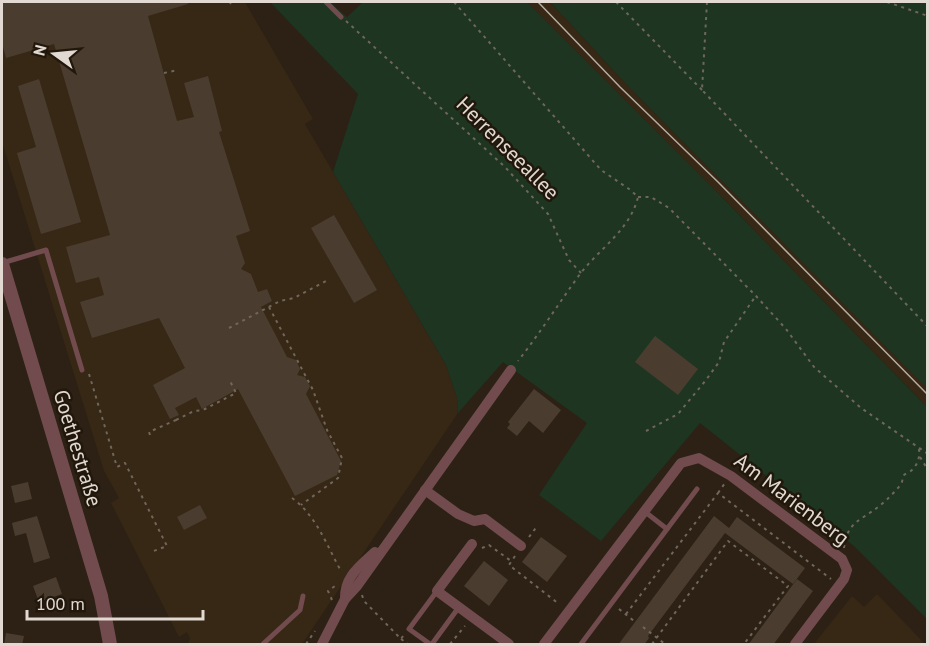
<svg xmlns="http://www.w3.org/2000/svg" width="929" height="646" viewBox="0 0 929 646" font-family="'PT Sans',sans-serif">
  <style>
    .built { fill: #372715 }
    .green { fill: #1d3521 }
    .building { fill: #4a3d30 }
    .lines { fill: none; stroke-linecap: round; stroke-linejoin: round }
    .path { stroke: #70675b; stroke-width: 2; stroke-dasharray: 3 4.5; stroke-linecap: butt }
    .service { stroke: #714b4e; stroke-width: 5 }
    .minor { stroke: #714b4e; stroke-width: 10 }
    .tertiary { stroke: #714b4e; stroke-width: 14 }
    .tram { stroke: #b6ada4; stroke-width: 1.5 }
    .labels { text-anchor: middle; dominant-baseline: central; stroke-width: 5; stroke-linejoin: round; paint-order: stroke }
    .street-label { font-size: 21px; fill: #e2dad2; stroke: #22170b }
  </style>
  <rect width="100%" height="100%" fill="#2c2114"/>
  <g class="built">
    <path d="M2,2H245L313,119L305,124L446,365L457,398L458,413L302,644H188L190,638L187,632L179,637L111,503L119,498L104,471L2,142Z"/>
    <path d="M527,2H550L626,84L927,387V407L713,188Z"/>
    <path d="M877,594L925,644H814L852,596L864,607Z"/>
  </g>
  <g class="green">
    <path d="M270,2H330L347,17L363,2H527L713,188L927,407V619L854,546L700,423L601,541L539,495L587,423L503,362L458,413L457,398L446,365L333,172L358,94Z"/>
    <path d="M550,2H927V388L626,84Z"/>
  </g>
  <g class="building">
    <path d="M2,2H188V4L148,16L177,121L194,117L184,83L208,76L222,131L219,132L250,231L236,236L245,263L241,269L251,274L258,292L267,289L272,301L261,307L287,357L296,360L300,369L297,375L305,377L310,386L306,394L341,461L337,475L295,496L238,389L202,409L196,397L175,408L179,415L170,419L153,385L185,368L159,318L92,338L80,302L104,295L99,277L76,283L66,247L110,235L54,44L6,58L2,43Z"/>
    <path d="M39,79L81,222L41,234L17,153L36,147L18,86Z"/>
    <path d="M334,215L377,290L354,303L311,228Z"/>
    <path d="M655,336L698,369L678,395L635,362Z"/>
    <path d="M534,389L561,410L543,433L529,421L517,436L507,428L510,424L508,422Z"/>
    <path d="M28,482L32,499L15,503L11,486Z"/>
    <path d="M200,505L207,518L184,530L177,517Z"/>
    <path d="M37,516L50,558L34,563L26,533L15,536L12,523Z"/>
    <path d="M714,516L729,528L737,517L805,568L793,584L725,533L648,636L649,638L644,645H618Z"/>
    <path d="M541,537L567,556L547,582L522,562Z"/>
    <path d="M484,561L508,580L489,606L464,586Z"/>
    <path d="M56,577L62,594L39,602L33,586Z"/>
    <path d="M797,579L813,591L773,645H748Z"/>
    <path d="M6,633L24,636L22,645H4Z"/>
  </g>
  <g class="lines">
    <g class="path">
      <path d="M454,2L601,170L629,189L638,197C630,230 600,248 580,274C559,303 540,333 518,361"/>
      <path d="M616,2L702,90"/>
      <path d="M707,2L702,90L928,327"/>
      <path d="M887,2L928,16"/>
      <path d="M230,4L231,2"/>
      <path d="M346,21L505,167L548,214L569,260L581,273"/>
      <path d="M164,73L178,70"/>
      <path d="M638,197H651L669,208L756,296L786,329L814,367L861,408L928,454"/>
      <path d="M269,307L313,390L327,430L342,458L338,478L301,505"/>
      <path d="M229,328L280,301L294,298L326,281"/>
      <path d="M89,374L117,467L125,463L167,546L151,552"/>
      <path d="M176,420L194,411L203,410L236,393L229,379"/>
      <path d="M646,431L678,414L706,380L719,362L724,342L755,297"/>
      <path d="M150,435L149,432L176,420L174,417"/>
      <path d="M920,457L928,470"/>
      <path d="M718,493L725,483"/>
      <path d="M292,498C316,515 327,546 341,571"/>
      <path d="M529,537L538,525"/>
      <path d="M482,548L489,545L511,561"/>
      <path d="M844,548C847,522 860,521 878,507C886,501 895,492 901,484C903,481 902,478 904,475C906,473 910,472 912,470C918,464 920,457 919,449"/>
      <path d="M515,556L509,565L559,604"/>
      <path d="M362,595L364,601L401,639L403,636"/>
      <path d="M332,600L328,591L335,586"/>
      <path d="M619,609L634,621"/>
      <path d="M626,614L718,493L831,579"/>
      <path d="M643,627L665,644"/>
      <path d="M401,639L408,644"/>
      <path d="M306,644L315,631"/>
      <path d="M450,644L465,626"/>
      <path d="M652,644L728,541L788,586L744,644"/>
    </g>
    <g class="service">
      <path d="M326,2L341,17"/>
      <path d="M2,263L46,250L82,370"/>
      <path d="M644,511L667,529"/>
      <path d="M263,644L300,610L303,596"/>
      <path d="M430,644L409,629L437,591"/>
      <path d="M432,644L459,607"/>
      <path d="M581,644L697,489"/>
    </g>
    <g class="minor">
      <path d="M425,490L458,514L474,521L485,519L521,546"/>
      <path d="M472,544L437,591L509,644"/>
      <path d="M345,599C344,577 360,566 375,552"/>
      <path d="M322,644L345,599L357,586L511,370"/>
      <path d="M544,644L681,463L699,458L731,476L842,559L847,570L844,579L795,644"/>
    </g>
    <path class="tertiary" d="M2,264L101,596L110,644"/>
    <path class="tram" d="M538,2L620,87L718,182L928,395"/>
  </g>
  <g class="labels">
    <g class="street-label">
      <text transform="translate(508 148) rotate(45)">Herrenseeallee</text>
      <text transform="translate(78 448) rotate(73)">Goethestraße</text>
      <text transform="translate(792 499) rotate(37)">Am Marienberg</text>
    </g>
  </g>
  <rect width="929" height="646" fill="none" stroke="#e2dad2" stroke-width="6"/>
  <g transform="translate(54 54) rotate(285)" stroke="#22170b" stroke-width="4.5" paint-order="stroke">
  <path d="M0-4.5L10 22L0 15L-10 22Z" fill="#e2dad2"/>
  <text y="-9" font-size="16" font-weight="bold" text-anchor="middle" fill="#e2dad2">N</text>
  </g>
  <path d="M27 610v9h176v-9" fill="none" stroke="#e2dad2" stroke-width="3"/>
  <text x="36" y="610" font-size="18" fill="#e2dad2" stroke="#22170b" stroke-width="4.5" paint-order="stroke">100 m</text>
</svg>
